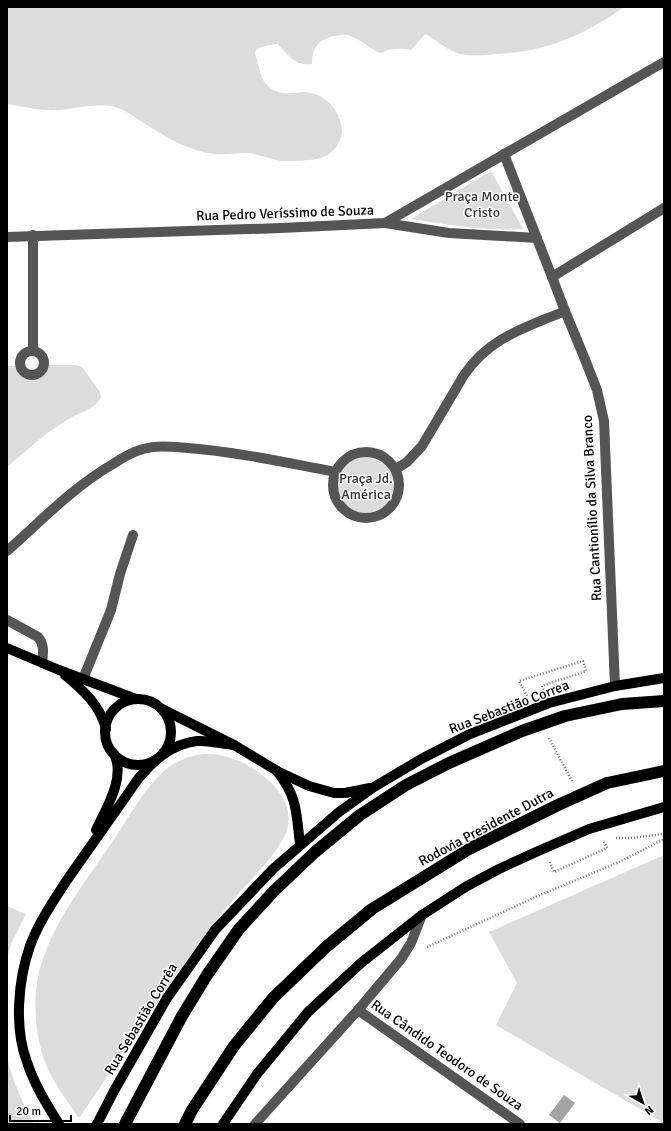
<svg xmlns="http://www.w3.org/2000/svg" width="671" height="1131" viewBox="0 0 671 1131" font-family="Signika,sans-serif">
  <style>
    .green { fill: #dcdcdc }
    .water { fill: #a3a3a3 }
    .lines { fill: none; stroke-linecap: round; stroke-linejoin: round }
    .path { stroke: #777; stroke-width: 2.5; stroke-dasharray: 1 2; stroke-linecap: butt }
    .minor { stroke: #555; stroke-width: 10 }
    .major { stroke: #000; stroke-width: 10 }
    .highway { stroke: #000; stroke-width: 12 }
    .labels { text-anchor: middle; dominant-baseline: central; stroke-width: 3; stroke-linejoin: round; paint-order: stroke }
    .park-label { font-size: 14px; fill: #333; stroke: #fff }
    .street-label { font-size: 14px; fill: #000; stroke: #fff }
  </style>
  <rect width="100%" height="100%" fill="#fff"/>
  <g class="green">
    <path d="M7,7H624C599,25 569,41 539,48C525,52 510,53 496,54C482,55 471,57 457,53C445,49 436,39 425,34L411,50C398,48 392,48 380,53C370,49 362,40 350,36C345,34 341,35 335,36C319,39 312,47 312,64C295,66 289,56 278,44C270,45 263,45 256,50L255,53C259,64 259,78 268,86C278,96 291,93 303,92C322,92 337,106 341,124C343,132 342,137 338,144C329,161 309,160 293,161C288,161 285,161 281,161C270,159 259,154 248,153C237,153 226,155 215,154C203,153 191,148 180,144C166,137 152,128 139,120C130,114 122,108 112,106C94,103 75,109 58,110C40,111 24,107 7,104Z"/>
    <path d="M491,171L523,229C485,231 448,225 411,219Z"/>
    <path d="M45,365H76L82,367L100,392L101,397C96,407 86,411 76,415C51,427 29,449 7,467V366H19C21,374 26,377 33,377L42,372Z"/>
    <circle cx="366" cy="486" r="30"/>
    <path d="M203,754C208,754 214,754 219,755C249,760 295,791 288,826C284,847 254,876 240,892C208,928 181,968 154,1008C129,1045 104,1081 79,1118C68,1102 55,1085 47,1067C37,1043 34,1015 36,990C42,934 85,883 115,838C130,815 144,789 165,770C176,761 189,756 203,754Z"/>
    <path d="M664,855V1123L496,1025L517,983L489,932Z"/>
    <path d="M7,906L26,914L12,942L7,957Z"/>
    <path d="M7,1058C13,1081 22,1103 34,1124H7Z"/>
  </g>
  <path class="water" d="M564,1095L575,1103L560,1123L549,1115Z"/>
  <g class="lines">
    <g class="path">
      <path d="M527,696L519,681L583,661L586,671L542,686L544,690"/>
      <path d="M549,738L572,781"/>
      <path d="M616,838H630L664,834"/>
      <path d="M550,862L554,872L607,848L603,840"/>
      <path d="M427,947L540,895L617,863L664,839"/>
    </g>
    <g class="minor">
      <path d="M504,154L552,277L565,311L584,357L597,390L604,421L615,686"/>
      <path d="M385,223L449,233L537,238"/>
      <path d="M33,235V351"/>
      <path d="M7,237L281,228L385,223L664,62"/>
      <path d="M552,277L664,208"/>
      <circle cx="32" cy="363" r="12"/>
      <circle cx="366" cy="485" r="33"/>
      <path d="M396,469L407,462L422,446L464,375C490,337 525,328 565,311"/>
      <path d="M7,551C41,521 73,487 113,464C122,458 132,452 143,449C158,445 173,447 188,448C238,452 287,463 336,472"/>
      <path d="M7,620L38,637C45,645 43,654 42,663"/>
      <path d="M83,679L111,610L120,574L133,535"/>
      <path d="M358,1010L520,1124"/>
      <path d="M255,1124L358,1010L401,959L411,943L422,915"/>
    </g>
    <g class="major">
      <path d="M7,648L59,670L136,699"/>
      <path d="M65,675C83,690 100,705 106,729"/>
      <circle cx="138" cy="732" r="33"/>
      <path d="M162,709L234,745L279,772L309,786L334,793H345L370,788"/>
      <path d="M277,771C298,798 296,812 300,844"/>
      <path d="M96,830C106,809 126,777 114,754"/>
      <path d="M59,1124C47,1105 34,1084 27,1062C14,1028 18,980 30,946C38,924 52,903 65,883C89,848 114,814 138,779C153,761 171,744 197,741C208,740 222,744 234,745"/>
      <path d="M97,1124L114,1091L167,998L215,930L273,869L339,812L374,787L423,758L470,734L549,703L615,686L664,678"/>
      <path d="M223,1124L257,1074L308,1012L361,963L422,915L467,886L499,869L536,852L589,829L664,807"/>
    </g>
    <g class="highway">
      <path d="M125,1124L182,1016L207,975L239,929L274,891L315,852L360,815L406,785L449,763L522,731L565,716L622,704L664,701"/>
      <path d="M185,1124L192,1110L234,1046L273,998L326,947L372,909L419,880L469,849L558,805L607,783L664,771"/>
    </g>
  </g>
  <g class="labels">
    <g class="park-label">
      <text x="482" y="196">Praça Monte<tspan x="482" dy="16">Cristo</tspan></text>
      <text x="366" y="478">Praça Jd.<tspan x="366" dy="16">América</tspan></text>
    </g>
    <g class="street-label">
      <text transform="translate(285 213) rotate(-2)">Rua Pedro Veríssimo de Souza</text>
      <text transform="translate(592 508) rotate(-93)">Rua Cantionílio da Silva Branco</text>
      <text transform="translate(509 707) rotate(-21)">Rua Sebastião Correa</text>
      <text transform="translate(486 827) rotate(-28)">Rodovia Presidente Dutra</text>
      <text transform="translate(141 1019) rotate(-59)">Rua Sebastião Corrêa</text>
      <text transform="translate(447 1055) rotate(35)">Rua Cândido Teodoro de Souza</text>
    </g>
  </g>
  <rect width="671" height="1131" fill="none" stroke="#000000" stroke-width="16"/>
  <g transform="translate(643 1103) rotate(141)" stroke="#ffffff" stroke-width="3" paint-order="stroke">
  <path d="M0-3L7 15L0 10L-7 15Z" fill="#000000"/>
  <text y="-6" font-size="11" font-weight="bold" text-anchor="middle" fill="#000000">N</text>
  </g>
  <path d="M10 1115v6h61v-6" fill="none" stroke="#000000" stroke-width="2"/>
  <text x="16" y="1115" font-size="12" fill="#000000" stroke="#ffffff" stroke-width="3" paint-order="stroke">20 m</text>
</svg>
